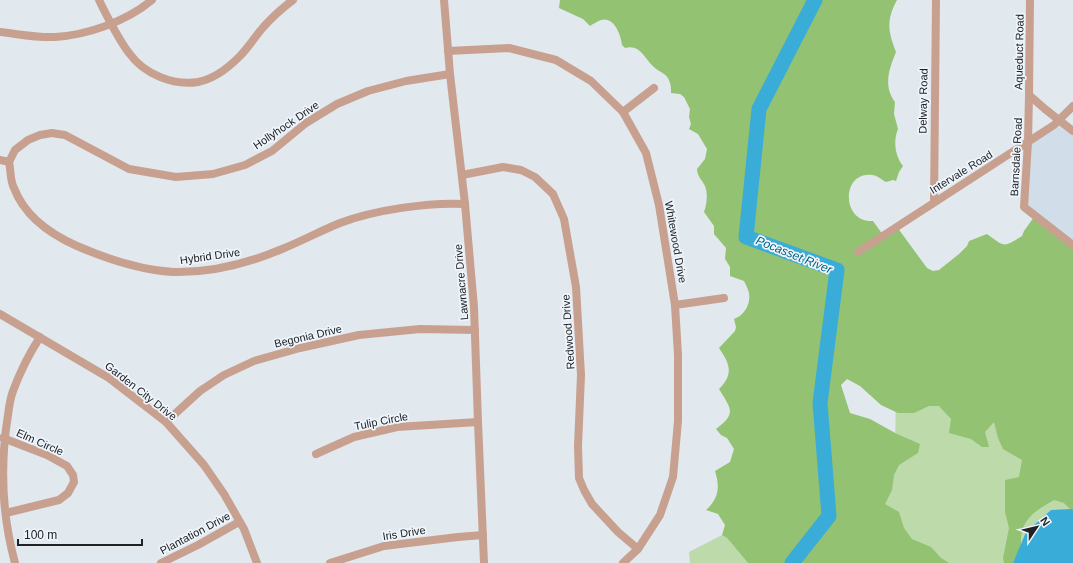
<svg xmlns="http://www.w3.org/2000/svg" width="1073" height="563" viewBox="0 0 1073 563" font-family="Arial,sans-serif">
  <style>
    .built { fill: #d1dee9 }
    .green { fill: #bddaaa }
    .forest { fill: #93c272 }
    .water { fill: #3aacd8 }
    .lines { fill: none; stroke-linecap: round; stroke-linejoin: round }
    .river { stroke: #3aacd8; stroke-width: 15 }
    .minor { stroke: #c8a08f; stroke-width: 8 }
    .labels { text-anchor: middle; dominant-baseline: central; stroke-width: 3.5; stroke-linejoin: round; paint-order: stroke }
    .street-label { font-size: 11px; fill: #202224; stroke: #eff5fc }
    .water-label { font-size: 12px; font-style: italic; fill: #00607e; stroke: #eff5fc }
  </style>
  <rect width="100%" height="100%" fill="#e1e8ee"/>
  <path class="built" d="M1060,121L1073,131V246L1023,207V150L1026,143Z"/>
  <g class="green">
    <path d="M900,292L1073,510H1051L1026,532L1013,563H940L869,514L895,458L896,384Z"/>
    <path d="M722,535L727,538L748,563H690L689,552Z"/>
  </g>
  <path class="forest" d="M560,0H897C886,20 888,32 896,52C889,69 883,86 895,102L894,114L898,129C893,141 895,156 903,166L899,172L896,181L893,180L886,182C882,180 877,175 872,175C841,171 841,223 873,221L883,235L897,227L927,268L933,271L939,270L959,254L967,246L969,241L987,234C1005,247 1003,248 1022,236L1024,231L1034,217L1073,246V512L1064,503L1054,500C1034,512 1020,519 1021,545C1021,552 1022,558 1018,563H1004L1003,558L1009,528L1005,512V480L1019,477L1022,460L1003,449L998,438L994,422L985,432L989,447H982L971,439L949,433L951,419L939,406H929L914,413H898L881,405L860,386L847,379L841,385L850,413L870,419L897,434L920,444L918,453L899,465L894,475L892,490L885,504L899,512L904,528L912,539L931,547L941,558L949,563H748L727,538L722,535L725,525L718,514L706,510C719,498 720,487 715,471L730,462L734,449L727,438L721,435L716,429C737,413 731,409 719,389C734,374 730,364 719,348L735,331L736,327L734,319C744,316 751,304 749,293C748,289 746,285 744,281L730,276V267L725,259L726,248L714,234V226L704,212C707,204 708,194 705,186C702,180 697,176 697,169L705,159L707,149L698,134L689,129L691,124L689,117L690,109L684,97L680,94L671,93C671,90 671,86 670,83C668,74 661,73 655,68C644,59 641,44 625,48L622,45C621,35 614,16 601,20C598,21 593,24 590,26L583,19L559,8Z"/>
  <path class="water" d="M1071,509L1073,510V563H1013L1026,532L1051,510Z"/>
  <g class="lines">
    <path class="river" d="M792,563L829,516L820,403L837,270L746,237L759,109L815,0"/>
    <g class="minor">
      <path d="M99,0C108,18 117,37 129,53C144,74 173,86 198,82C214,79 228,68 239,57C247,49 253,40 260,31C270,19 281,9 293,0"/>
      <path d="M444,0L450,74L465,204L474,307L478,422L484,563"/>
      <path d="M1030,0L1029,95L1045,109L1073,131"/>
      <path d="M0,32C18,34 37,38 55,37C88,35 127,21 152,0"/>
      <path d="M448,51L509,48L556,60L591,81L623,112L646,153L659,205L675,305L678,355V421L673,477L660,515L638,549L623,563"/>
      <path d="M1029,95L1028,142L1024,207L1073,245"/>
      <path d="M623,112L654,88"/>
      <path d="M0,160L9,162C11,170 10,181 14,188C25,217 50,234 77,246C107,259 140,270 173,272C210,273 249,263 282,249C302,241 320,231 340,223C374,210 429,202 465,204"/>
      <path d="M9,162L15,150L28,140L40,135L52,133L65,135L129,169L176,177L213,174L245,165L272,151L306,123L337,104L368,91L406,81L450,74"/>
      <path d="M462,175L503,167L521,170L535,177L553,194L564,219L576,287L581,375L578,446L579,478L584,490L592,504L618,532L638,549"/>
      <path d="M934,202L936,0"/>
      <path d="M858,252L1054,125L1073,106"/>
      <path d="M675,305L724,298"/>
      <path d="M0,314L109,378L166,422L204,465L224,494L244,529L257,563"/>
      <path d="M166,422L200,391L224,375L254,361L300,348L359,335L420,329L475,330"/>
      <path d="M3,438L47,455L67,466L73,475L74,482L68,493L59,500L6,513"/>
      <path d="M316,454L354,437L397,427L478,422"/>
      <path d="M15,563C2,515 0,464 8,415C9,407 10,399 13,391C20,372 29,354 40,337"/>
      <path d="M161,563L198,545L239,522"/>
      <path d="M330,563L384,546L458,537L483,535"/>
    </g>
  </g>
  <g class="labels">
    <g class="street-label">
      <text transform="translate(1019 52) rotate(-89)">Aqueduct Road</text>
      <text transform="translate(923 101) rotate(-89)">Delway Road</text>
      <text transform="translate(286 125) rotate(-34)">Hollyhock Drive</text>
      <text transform="translate(1016 157) rotate(-87)">Barnsdale Road</text>
      <text transform="translate(961 172) rotate(-32)">Intervale Road</text>
      <text transform="translate(676 242) rotate(80)">Whitewood Drive</text>
      <text transform="translate(210 256) rotate(-8)">Hybrid Drive</text>
      <text transform="translate(461 282) rotate(-95)">Lawnacre Drive</text>
      <text transform="translate(568 332) rotate(-94)">Redwood Drive</text>
      <text transform="translate(308 336) rotate(-13)">Begonia Drive</text>
      <text transform="translate(141 391) rotate(38)">Garden City Drive</text>
      <text transform="translate(381 421) rotate(-11)">Tulip Circle</text>
      <text transform="translate(40 442) rotate(24)">Elm Circle</text>
      <text transform="translate(195 533) rotate(-28)">Plantation Drive</text>
      <text transform="translate(404 533) rotate(-9)">Iris Drive</text>
    </g>
    <g class="water-label">
      <text transform="translate(794 255) rotate(22)">Pocasset River</text>
    </g>
  </g>
  <g transform="translate(1037 527) rotate(55)" stroke="#eff5fc" stroke-width="3" paint-order="stroke">
  <path d="M0-3L7 15L0 10L-7 15Z" fill="#202224"/>
  <text y="-6" font-size="11" font-weight="bold" text-anchor="middle" fill="#202224">N</text>
  </g>
  <path d="M18 539v6h124v-6" fill="none" stroke="#202224" stroke-width="2"/>
  <text x="24" y="539" font-size="12" fill="#202224" stroke="#eff5fc" stroke-width="3" paint-order="stroke">100 m</text>
</svg>
